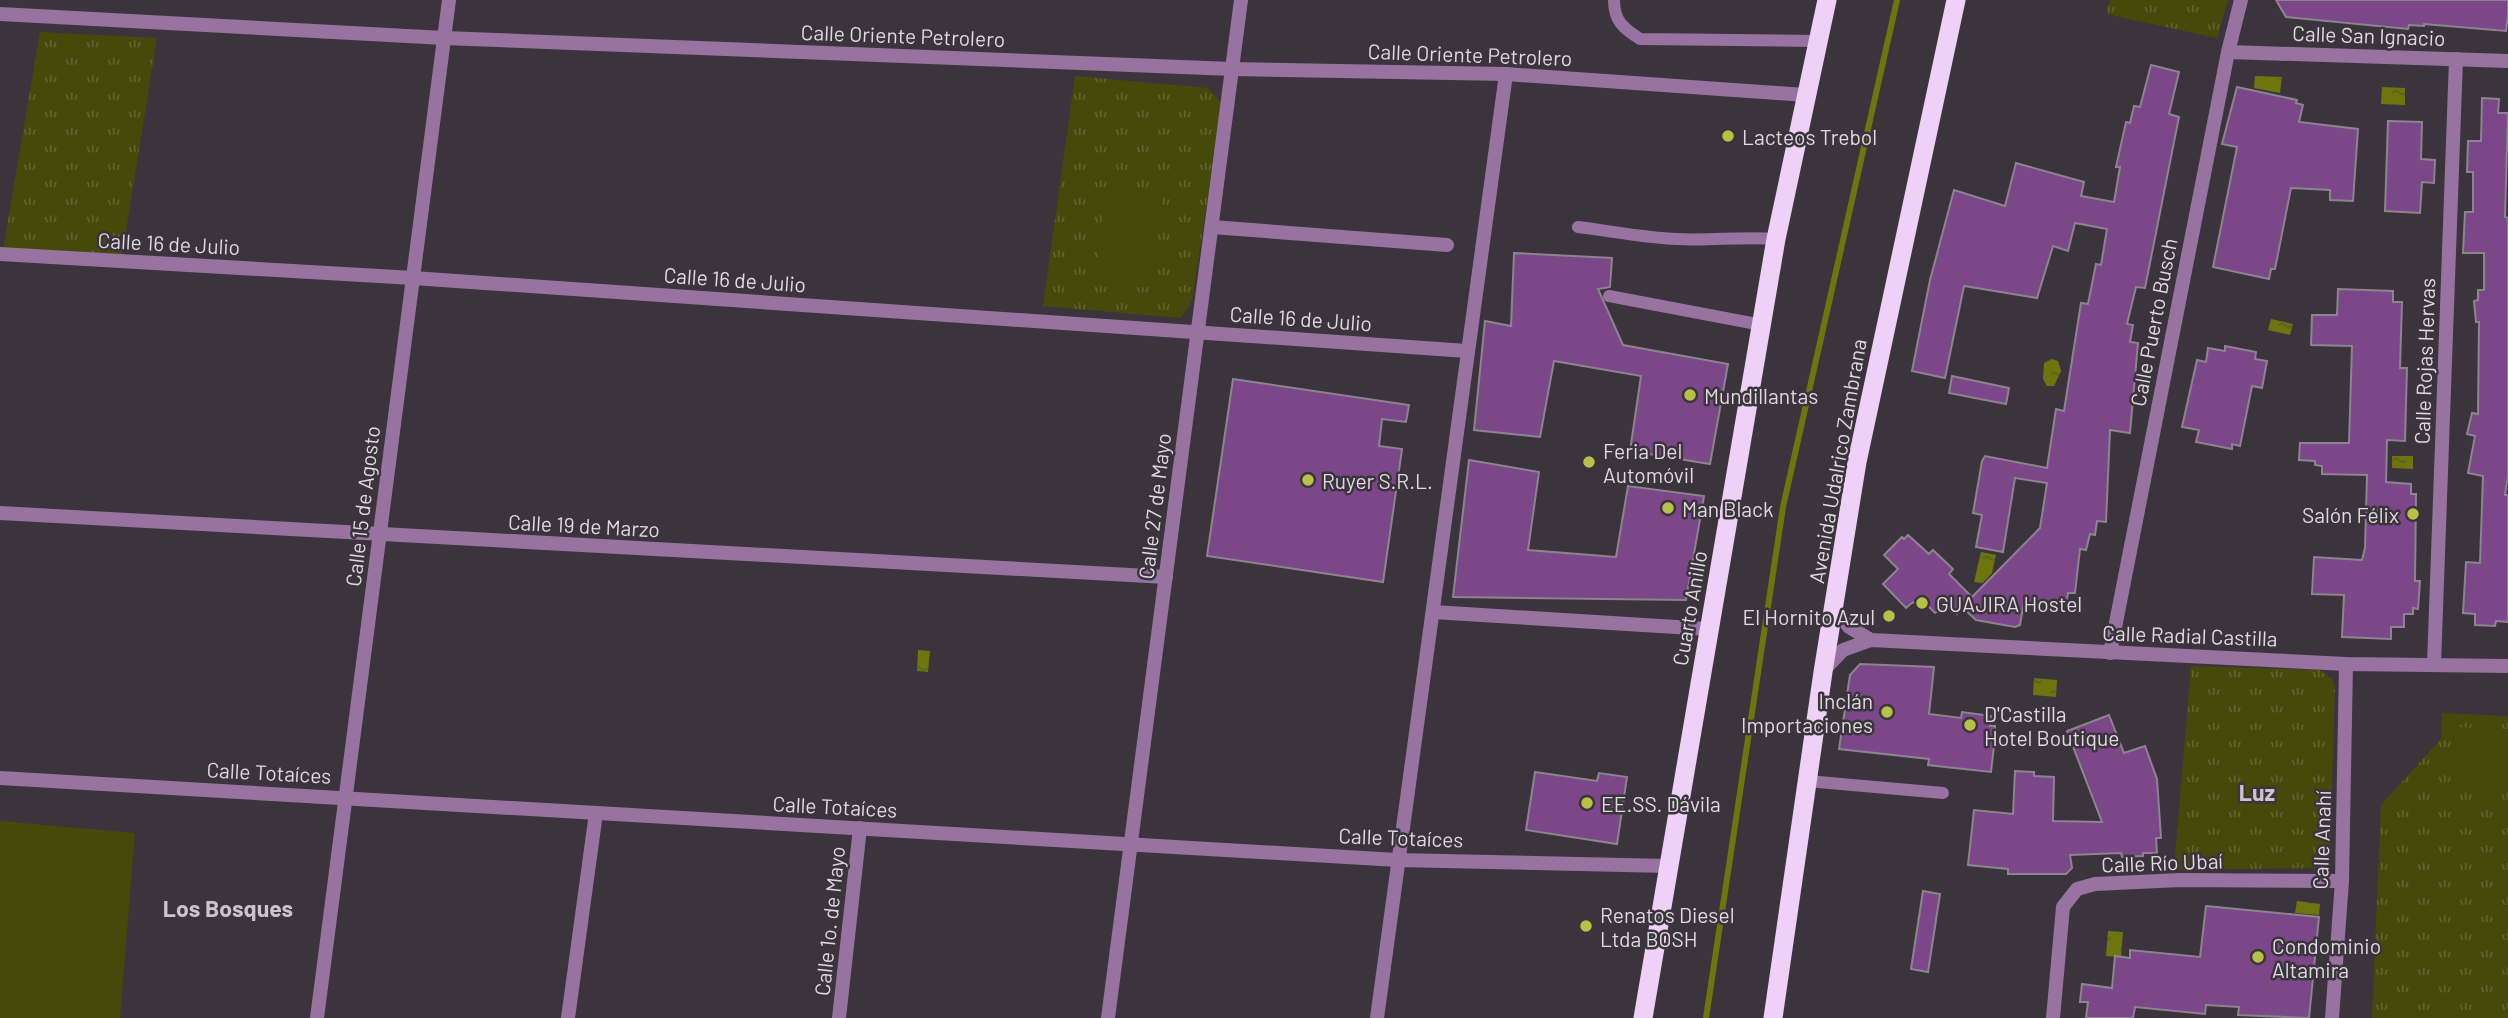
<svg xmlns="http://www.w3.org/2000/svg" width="2508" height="1018" viewBox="0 0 2508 1018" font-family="Barlow,sans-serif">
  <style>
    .grass { fill: url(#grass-tufts) }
    .pitch { fill: #45490a }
    .water { fill: url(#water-ripples) }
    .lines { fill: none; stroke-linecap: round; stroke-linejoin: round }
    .stream { stroke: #6f750d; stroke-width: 6 }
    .building { fill: #7b4788; stroke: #8c848e; stroke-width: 2 }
    .service { stroke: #9873a1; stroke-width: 12 }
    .minor { stroke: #9873a1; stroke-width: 14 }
    .tertiary { stroke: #9873a1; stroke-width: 14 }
    .trunk { stroke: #efd0f7; stroke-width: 19 }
    .poi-dot { fill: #b7c147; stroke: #3b343d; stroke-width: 2.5 }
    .labels { text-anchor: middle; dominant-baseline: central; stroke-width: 5; stroke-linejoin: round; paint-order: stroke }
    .street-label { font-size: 21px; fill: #dedadf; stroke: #3b343d }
    .poi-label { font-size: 21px; fill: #dedadf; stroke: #3b343d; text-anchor: start }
    .neighbourhood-label { font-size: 23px; font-weight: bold; fill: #ccc3cf; stroke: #3b343d }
  </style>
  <defs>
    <pattern id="grass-tufts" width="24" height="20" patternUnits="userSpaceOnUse" patternTransform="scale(1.75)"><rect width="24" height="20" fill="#45490a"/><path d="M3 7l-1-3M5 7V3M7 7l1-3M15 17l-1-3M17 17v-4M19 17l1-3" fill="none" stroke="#5f632d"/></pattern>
    <pattern id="water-ripples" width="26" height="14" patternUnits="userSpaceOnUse" patternTransform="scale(1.75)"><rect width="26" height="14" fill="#6f750d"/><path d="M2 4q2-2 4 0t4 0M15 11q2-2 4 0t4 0" fill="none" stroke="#5b5e25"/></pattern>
  </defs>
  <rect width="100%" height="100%" fill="#3b343d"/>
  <g class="grass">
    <path d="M2110,0H2228L2217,38L2106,14Z"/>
    <path d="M40,32L157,38L121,262L2,256Z"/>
    <path d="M1075,76L1208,88L1222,103L1193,295L1190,306L1180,318L1043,306Z"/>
    <path d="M2191,666L2320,670L2332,679L2335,687L2330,859L2324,868L2174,870Z"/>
    <path d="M2442,713L2508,716V1018H2372L2381,805L2441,739Z"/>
  </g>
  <g class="pitch">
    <path d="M1110,185L1163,194L1147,288L1094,279Z"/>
    <path d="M2454,727L2508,729V786L2452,784Z"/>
    <path d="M0,821L135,833L120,1018H0Z"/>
  </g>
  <g class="water">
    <path d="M2255,76L2282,77L2280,93L2254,88Z"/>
    <path d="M2382,87L2405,88V105L2381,104Z"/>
    <path d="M2271,319L2293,324L2290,335L2268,330Z"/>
    <path d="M2052,359L2058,361L2061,371L2054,386H2047L2043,379L2044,363Z"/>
    <path d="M2392,456H2413V469L2392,468Z"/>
    <path d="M1981,552L1996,555L1992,573L1983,583L1974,582Z"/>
    <path d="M918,650L930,651L928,672L917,671Z"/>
    <path d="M2034,678L2057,680L2056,697L2033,695Z"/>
    <path d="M2297,901L2320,904L2319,915L2295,913Z"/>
    <path d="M2108,931L2123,932L2121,957L2106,956Z"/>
  </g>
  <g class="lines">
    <path class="stream" d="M1706,1018L1783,507L1897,0"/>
  </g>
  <g class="building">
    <path d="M2276,0H2508V16L2506,31L2424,24V26L2409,25L2408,29L2286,17Z"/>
    <path d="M2151,65L2179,72L2169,114L2179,117L2145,288L2136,287L2127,324L2133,325L2130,342L2138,343L2130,433L2110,430L2106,522L2097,521L2095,535L2090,534L2086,550L2080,549L2075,593H2068L2066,606L2024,602L2020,625L2015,627L1976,620L1963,608L1957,614L1947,605L1935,613L1925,603L1919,608L1913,602L1906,608L1883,584L1898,569L1884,555L1902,537L1904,539L1908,535L1929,554L1933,550L1953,569L1949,574L1972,597L2040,528L2047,483L2015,478L2003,552L1976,547L1982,515L1973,513L1982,461L1985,456L2047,468L2056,409L2064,411L2081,303L2088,304L2096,264L2101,265L2107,229L2075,223L2068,251L2053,246L2037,298L1964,286L1945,378L1912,371L1930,280L1954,190L2005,206L2016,163L2084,182L2081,196L2114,202L2120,167H2116L2126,122L2130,123L2134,106L2140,107Z"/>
    <path d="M2237,87L2297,100L2296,103L2303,105L2299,122L2358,129L2353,201L2330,200V190L2291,188L2275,269H2271L2269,279L2213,267L2237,147L2222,144Z"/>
    <path d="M2482,98L2499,99L2498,113H2508L2505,217L2508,218V476L2505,495H2508V622L2496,621L2495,626L2475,625V614L2463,613L2466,562L2480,563L2483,476L2468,473L2475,436L2467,434L2472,413L2478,414L2479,322H2476L2474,301L2478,300V290H2484V253H2463L2465,212H2473V172H2467L2468,141H2481Z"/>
    <path d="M2388,121L2422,122L2421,159L2435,160L2434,183L2422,182L2420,213L2385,211Z"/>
    <path d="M1514,253L1612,258L1610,287L1598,289L1623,345L1728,364L1710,464L1630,451L1641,376L1554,361L1540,437L1474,430L1485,321L1511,326Z"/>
    <path d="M2338,289L2393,291V302H2402L2400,368H2407L2405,441L2387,440L2386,482L2411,484V494H2416L2415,581H2420L2418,609L2413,608V614H2404V627H2391V639L2342,637L2344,595L2312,594L2314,557L2362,560L2365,548L2367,475L2322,474V466L2315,465V461L2299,460L2300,443H2349L2352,346L2311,345L2312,315H2337Z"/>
    <path d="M2225,346L2256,352L2255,359L2267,361L2262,388L2252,386L2240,446L2232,444V449L2196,442L2199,430L2182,427L2197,360L2206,362L2208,348L2225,351Z"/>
    <path d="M1952,376L2009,388L2006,404L1949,393Z"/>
    <path d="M1233,379L1409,405L1406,422L1382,419L1379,446L1402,449L1383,582L1207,556Z"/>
    <path d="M1469,460L1539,472L1528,550L1616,557L1628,486L1704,496L1686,600L1453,597Z"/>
    <path d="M1860,664L1934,667L1929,714L1961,718L1962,712L1992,716L1990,726H1995V737L1991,772L1928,765L1929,759L1839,749L1850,675Z"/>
    <path d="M2109,715L2124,753L2145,746L2157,779L2161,838H2156L2157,853H2143V856L2122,857L2121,853L2070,855L2072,868L2066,874H2008V869L1968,865L1974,810L2013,814L2015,771L2034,772V776L2054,777L2053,821L2102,822L2067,731Z"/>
    <path d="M1535,772L1597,781L1599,773L1627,777L1617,844L1526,830Z"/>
    <path d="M1923,891L1940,894L1928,972L1911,969Z"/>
    <path d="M2206,906L2319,917L2309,1018L2238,1015L2239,1007L2206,1005L2205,1014L2135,1007L2133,1018H2086L2088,1002H2080L2082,984L2112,988L2115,956L2130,958V950L2200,957Z"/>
  </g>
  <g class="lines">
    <g class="service">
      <path d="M1614,0C1614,21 1623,28 1640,39L1818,41"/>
      <path d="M1578,227C1611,231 1644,238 1677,239C1711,241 1742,236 1776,239"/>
      <path d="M1609,296L1762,325"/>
      <path d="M1807,781L1943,793"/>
    </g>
    <g class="minor">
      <path d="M0,14L444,38L1232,69L1506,74L1805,95"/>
      <path d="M2228,52L2508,61"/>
      <path d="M1212,227L1447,245"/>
      <path d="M0,254L413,278L1467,351"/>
      <path d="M0,513L1166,577"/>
      <path d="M1433,612L1708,629"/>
      <path d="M2110,653L2228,52L2241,0"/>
      <path d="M2434,664L2456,59"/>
      <path d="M0,778L1397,860L1668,866"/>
      <path d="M317,1018L449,0"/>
      <path d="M568,1018L596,813"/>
      <path d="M839,1018L860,828"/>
      <path d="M1108,1018L1241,0"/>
      <path d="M1377,1018L1506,74"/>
      <path d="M2053,1018L2063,907L2077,889L2095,884L2180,880L2342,881"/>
      <path d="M2332,1018L2342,881L2346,664"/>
    </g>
    <g class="tertiary">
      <path d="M1834,607L1849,627L1871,640"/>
      <path d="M1824,670L1843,650L1871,640L2346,664L2508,666"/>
    </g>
    <g class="trunk">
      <path d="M1643,1018L1776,239L1827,0"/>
      <path d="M1773,1018L1823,672L1857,462L1956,0"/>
    </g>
  </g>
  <g class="poi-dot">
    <circle cx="1728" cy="136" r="7"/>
    <circle cx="1690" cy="395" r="7"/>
    <circle cx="1589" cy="462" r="7"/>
    <circle cx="1308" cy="480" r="7"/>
    <circle cx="1668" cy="508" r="7"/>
    <circle cx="2413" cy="514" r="7"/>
    <circle cx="1922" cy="603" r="7"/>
    <circle cx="1889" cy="616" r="7"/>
    <circle cx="1887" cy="712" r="7"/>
    <circle cx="1970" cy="725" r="7"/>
    <circle cx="1587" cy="803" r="7"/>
    <circle cx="1586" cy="926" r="7"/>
    <circle cx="2258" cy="957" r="7"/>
  </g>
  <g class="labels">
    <g class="street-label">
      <text transform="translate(903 35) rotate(2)">Calle Oriente Petrolero</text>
      <text transform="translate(2369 35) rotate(2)">Calle San Ignacio</text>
      <text transform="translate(1470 54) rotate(2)">Calle Oriente Petrolero</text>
      <text transform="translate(169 243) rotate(3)">Calle 16 de Julio</text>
      <text transform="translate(735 279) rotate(4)">Calle 16 de Julio</text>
      <text transform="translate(1301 318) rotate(4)">Calle 16 de Julio</text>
      <text transform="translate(2153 322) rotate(-79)">Calle Puerto Busch</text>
      <text transform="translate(2424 361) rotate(-88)">Calle Rojas Hervas</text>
      <text transform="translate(1837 461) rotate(-80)">Avenida Udalrico Zambrana</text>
      <text transform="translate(362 506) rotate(-83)">Calle 15 de Agosto</text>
      <text transform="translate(1154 506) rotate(-83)">Calle 27 de Mayo</text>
      <text transform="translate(584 525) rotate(3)">Calle 19 de Marzo</text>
      <text transform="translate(1689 608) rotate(-80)">Cuarto Anillo</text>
      <text transform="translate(2190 635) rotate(2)">Calle Radial Castilla</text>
      <text transform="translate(269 772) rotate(3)">Calle Totaíces</text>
      <text transform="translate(835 806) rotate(3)">Calle Totaíces</text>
      <text transform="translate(1401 837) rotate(2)">Calle Totaíces</text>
      <text transform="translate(2321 840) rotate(-88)">Calle Anahí</text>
      <text transform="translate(2162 862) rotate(-2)">Calle Río Ubaí</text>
      <text transform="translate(829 921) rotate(-84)">Calle 1o. de Mayo</text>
    </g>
    <g class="poi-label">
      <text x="1742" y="136">Lacteos Trebol</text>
      <text x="1704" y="395">Mundillantas</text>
      <text x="1603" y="450">Feria Del<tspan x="1603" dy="24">Automóvil</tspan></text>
      <text x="1322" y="480">Ruyer S.R.L.</text>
      <text x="1682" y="508">Man Black</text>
      <text x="2399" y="514" text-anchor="end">Salón Félix</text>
      <text x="1936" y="603">GUAJIRA Hostel</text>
      <text x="1875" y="616" text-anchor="end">El Hornito Azul</text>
      <text x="1873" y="700" text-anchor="end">Inclán<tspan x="1873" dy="24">Importaciones</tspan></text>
      <text x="1984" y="713">D'Castilla<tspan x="1984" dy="24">Hotel Boutique</tspan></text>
      <text x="1601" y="803">EE.SS. Dávila</text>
      <text x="1600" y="914">Renatos Diesel<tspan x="1600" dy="24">Ltda BOSH</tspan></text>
      <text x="2272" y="945">Condominio<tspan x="2272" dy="24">Altamira</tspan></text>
    </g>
    <g class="neighbourhood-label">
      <text x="2257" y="792">Luz</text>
      <text x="228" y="908">Los Bosques</text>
    </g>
  </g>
</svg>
